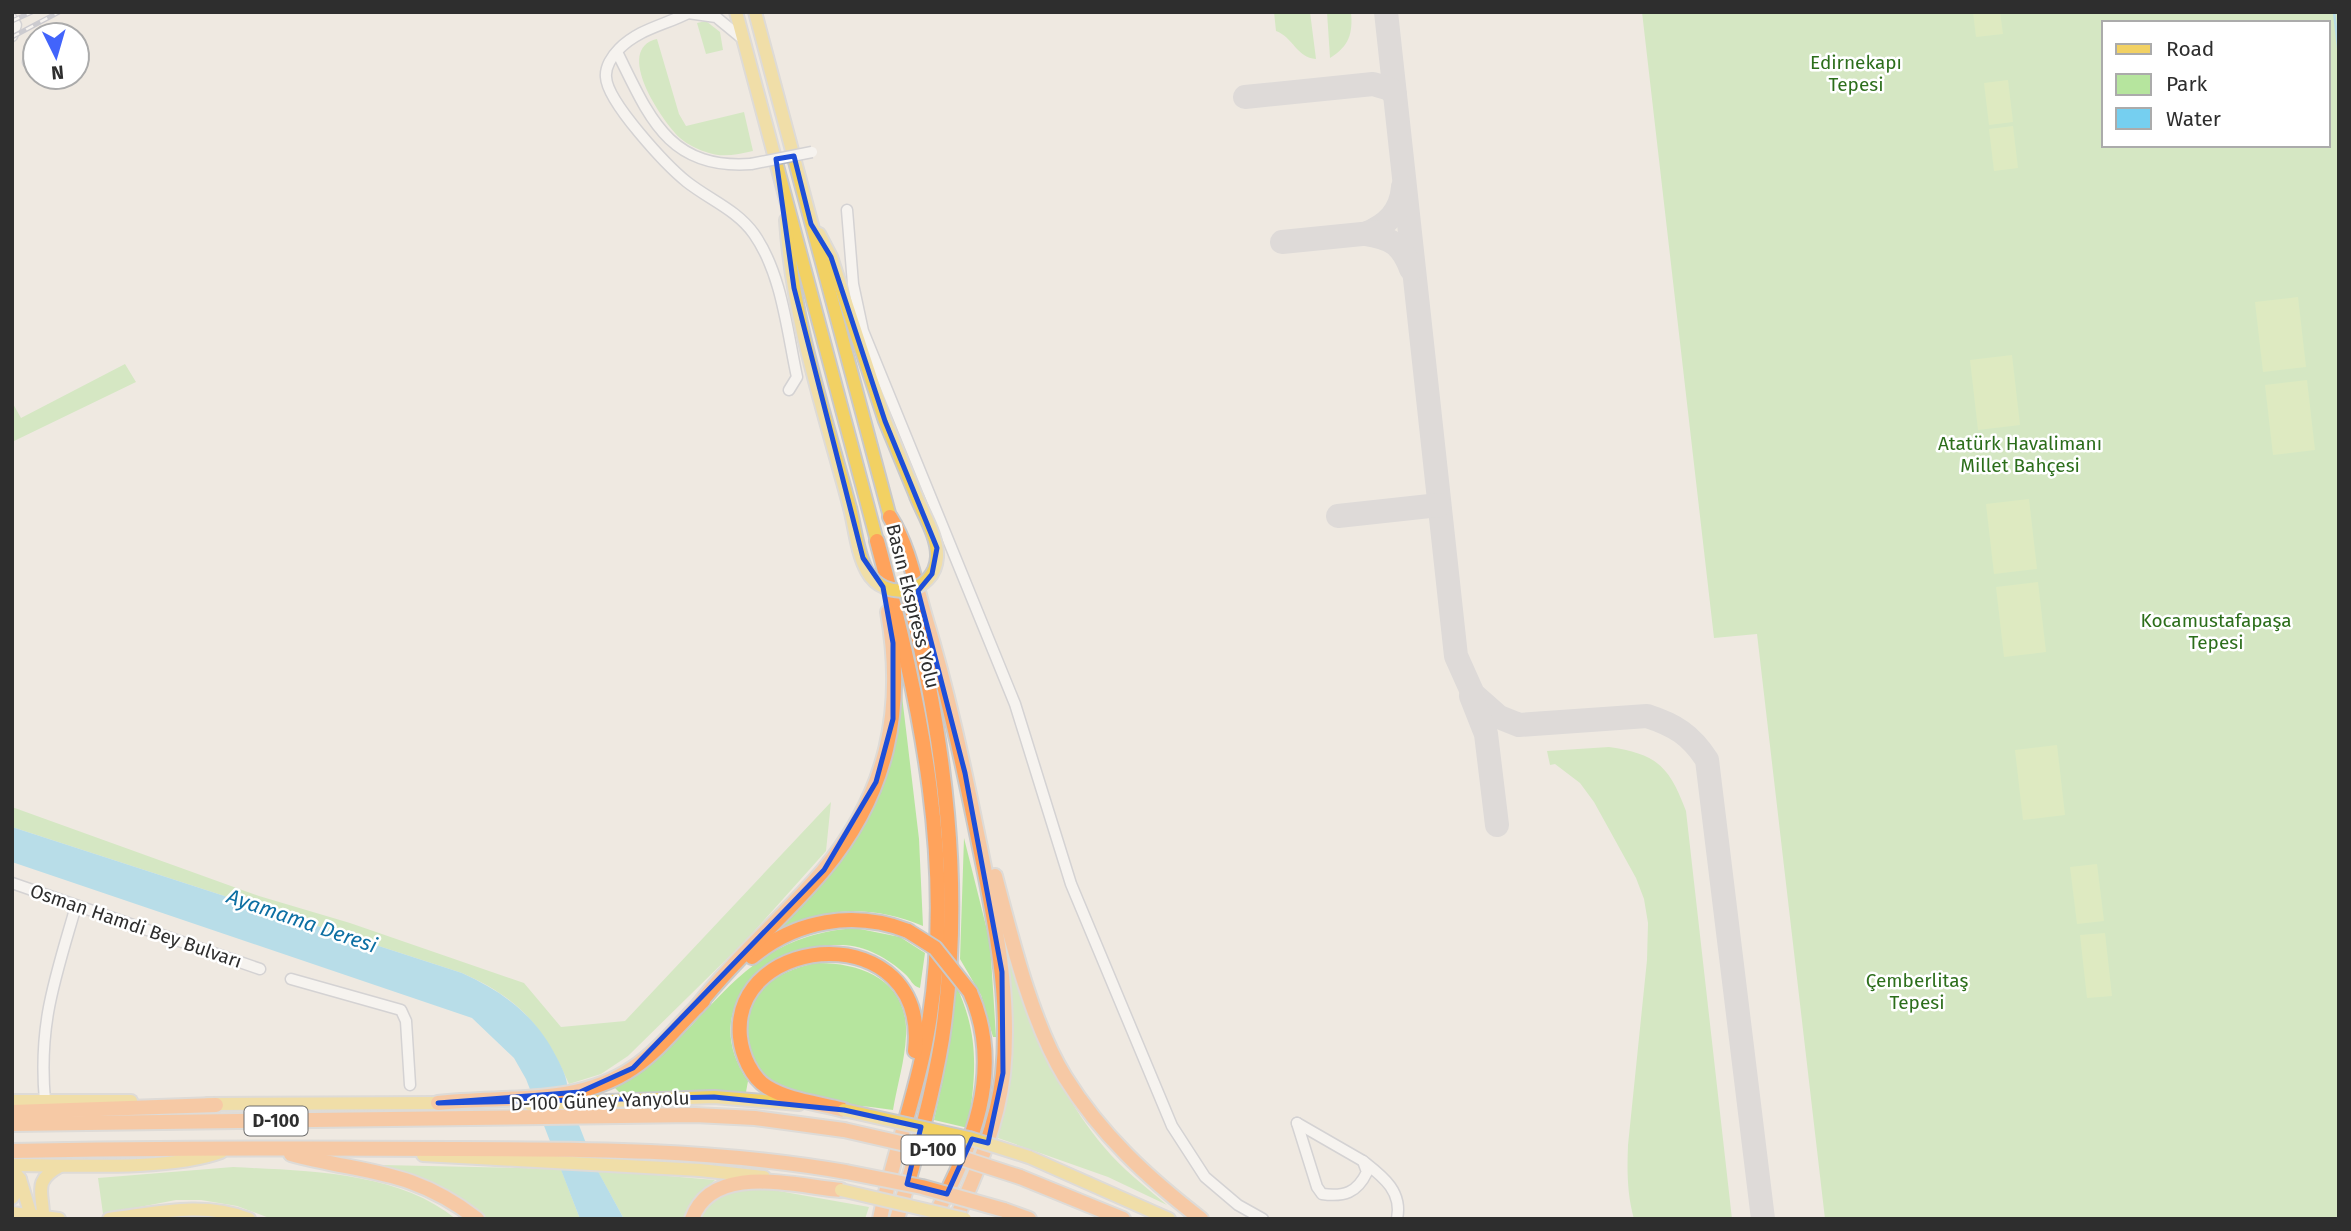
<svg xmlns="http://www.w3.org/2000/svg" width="2351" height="1231" viewBox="0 0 2351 1231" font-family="'Fira Sans',sans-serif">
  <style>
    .green { fill: #b6e59e; fill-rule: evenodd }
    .pitch { fill: #c9ec9a }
    .water { fill: #75cff0 }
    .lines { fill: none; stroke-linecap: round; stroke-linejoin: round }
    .stream { stroke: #75cff0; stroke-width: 2.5 }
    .taxiway { stroke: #c9c8cc; stroke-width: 24 }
    .minor-casing { stroke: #b4b7c1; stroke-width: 13 }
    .major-casing { stroke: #c9c9c9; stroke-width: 16 }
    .highway-casing { stroke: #c9c9c9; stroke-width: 18 }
    .minor { stroke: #fff; stroke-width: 10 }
    .major { stroke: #f2d163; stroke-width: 12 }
    .highway { stroke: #ffa35c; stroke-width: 14 }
    .rail-casing { stroke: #a3a6b8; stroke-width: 5 }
    .rail { stroke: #fff; stroke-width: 2.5; stroke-dasharray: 8; stroke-linecap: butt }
    .minor-bridge-casing { stroke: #b4b7c1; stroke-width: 13; stroke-linecap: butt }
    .major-bridge-casing { stroke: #c9c9c9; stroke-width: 16; stroke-linecap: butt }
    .highway-bridge-casing { stroke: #c9c9c9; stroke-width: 18; stroke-linecap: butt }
    .minor-bridge { stroke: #fff; stroke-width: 10 }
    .major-bridge { stroke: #f2d163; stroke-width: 12 }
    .highway-bridge { stroke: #ffa35c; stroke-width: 14 }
    .marked { fill: none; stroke: #1d4ed8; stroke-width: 5; stroke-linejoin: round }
    .labels { text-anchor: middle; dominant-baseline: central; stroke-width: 5; stroke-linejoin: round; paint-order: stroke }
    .shield { fill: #fff; stroke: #6d6d6d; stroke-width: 2 }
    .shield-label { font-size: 18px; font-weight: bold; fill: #2e2e2e }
    .park-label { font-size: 19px; fill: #2c6e1b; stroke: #fff }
    .street-label { font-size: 19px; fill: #2e2e2e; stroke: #fff }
    .water-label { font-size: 21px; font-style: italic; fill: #0d6fa3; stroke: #fff }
  </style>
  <rect width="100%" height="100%" fill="#efe9e1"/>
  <g class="green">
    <path d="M1274,12H1310L1316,59C1297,58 1293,37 1276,31Z"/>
    <path d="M1327,12H1351C1353,34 1349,46 1330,58Z"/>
    <path d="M1642,12H2339V1219H1825L1757,634L1714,638ZM2104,23H2328V145H2104Z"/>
    <path d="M706,21L720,32L723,50L706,54L697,23Z"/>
    <path d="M657,39L679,114L686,126L744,112L753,151C739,154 723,158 709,153C699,150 688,145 680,138C662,121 613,49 657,39Z"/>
    <path d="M125,364L136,382L12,442V402L21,418Z"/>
    <path d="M902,696L919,839L923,926C874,906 830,906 781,929C845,852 893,800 902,696Z"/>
    <path d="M1609,747C1657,754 1669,766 1686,811L1732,1219H1634C1627,1194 1627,1170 1628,1145L1647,960L1648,923L1644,899L1636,878L1594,802L1580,783L1555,764L1550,765L1547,751Z"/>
    <path d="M831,802L826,851L748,938L628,1056L601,1074L569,1084C544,1027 519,998 462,973L12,827V807L259,896L350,923L524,983L561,1027L625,1021Z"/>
    <path d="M964,838L990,942L996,1037H993L981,995L960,959Z"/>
    <path d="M855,928L900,937L925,953L920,988C912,986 911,979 905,974C889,959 865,945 842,945C766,943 697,1008 748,1081L746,1092H619L615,1088C711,1035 729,937 855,928Z"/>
    <path d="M1009,955C1032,1025 1056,1090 1104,1147C1122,1169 1146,1187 1167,1205L1108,1177L998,1138L1013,1051Z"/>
    <path d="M815,963C861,962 909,980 906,1036C905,1060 897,1086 893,1110C855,1104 810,1104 777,1086C743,1068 734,1014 762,988C777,974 795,968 815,963Z"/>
    <path d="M955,983C980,1035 976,1073 968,1128L934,1120L944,1074Z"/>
    <path d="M382,1165L561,1169L580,1219H486C452,1190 424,1178 382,1165Z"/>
    <path d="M233,1167C306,1171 397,1171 456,1219H272L237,1206L201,1200H176L103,1214L98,1178Z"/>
    <path d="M597,1170L715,1180L691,1204L685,1219H624Z"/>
    <path d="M756,1187L869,1207L865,1219H697C708,1190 729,1188 756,1187Z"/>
  </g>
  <g class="pitch">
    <path d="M1973,12H2000L2003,34L1976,37Z"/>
    <path d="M2008,80L2013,122L1989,125L1984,83Z"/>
    <path d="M2013,126L2018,168L1994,171L1989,129Z"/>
    <path d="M2298,297L2306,367L2263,372L2255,302Z"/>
    <path d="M2012,355L2020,425L1978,430L1970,360Z"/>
    <path d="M2307,380L2315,450L2273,455L2265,385Z"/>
    <path d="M2029,499L2037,569L1994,574L1986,504Z"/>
    <path d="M2038,582L2046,652L2004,657L1996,587Z"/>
    <path d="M2057,745L2065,815L2023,820L2015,750Z"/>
    <path d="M2097,864L2104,921L2077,924L2070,867Z"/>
    <path d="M2105,933L2112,996L2087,998L2080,935Z"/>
  </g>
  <path class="water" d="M12,827L462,973C504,992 536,1016 557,1058C563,1070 569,1081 567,1094L594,1164L624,1219H580L526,1079L514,1058L472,1018L12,862Z"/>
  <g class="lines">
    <path class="stream" d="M2334,12L2339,55"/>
    <g class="taxiway">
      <path d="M1386,12L1456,656L1473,694L1499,717L1519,725L1647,716C1675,725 1691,735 1707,760L1763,1219"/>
      <path d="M1245,97L1373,84L1390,89L1395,95"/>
      <path d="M1403,187C1401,212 1387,225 1365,234C1391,238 1402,244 1411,269"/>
      <path d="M1282,242L1382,232"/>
      <path d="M1338,516L1439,505"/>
      <path d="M1471,696L1486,734L1497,825"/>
    </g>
    <g class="minor-casing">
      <g id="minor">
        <path d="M690,12C666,25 640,28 619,49C612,56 605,67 606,77C607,102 667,166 687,182C710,200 737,210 754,234C782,274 787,331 797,377L789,390"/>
        <path d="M688,13L716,17L744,40"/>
        <path d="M12,19L16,25L12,36"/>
        <path d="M617,52C649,116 668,170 751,164"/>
        <path d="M28,62L35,61"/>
        <path d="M847,210L853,284L863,331L1015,704L1071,884L1172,1126L1205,1177L1238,1205L1263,1219"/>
        <path d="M12,883L260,969"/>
        <path d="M291,979L401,1010L406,1021L410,1085"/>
        <path d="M45,1101C38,1024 55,979 76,906"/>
        <path d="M1297,1123L1317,1187L1322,1194C1344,1197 1357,1193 1367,1172L1363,1161C1382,1176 1403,1191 1397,1219"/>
        <path d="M1297,1123L1363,1161"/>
      </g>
    </g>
    <g class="major-casing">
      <g id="major">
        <path d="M736,12L877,541"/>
        <path d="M755,12L890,517"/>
        <path d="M786,220C792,318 825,414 850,508"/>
        <path d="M819,234L831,257L885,421L916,496"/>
        <path d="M12,1101H131"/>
        <path d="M208,1104L446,1103"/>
        <path d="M530,1104L714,1097L799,1104"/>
        <path d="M423,1155L700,1170L764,1177"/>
        <path d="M1029,1157L1169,1219"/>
        <path d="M12,1165C68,1165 171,1171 221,1152"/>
        <path d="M12,1169L20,1179L32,1219"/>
        <path d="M12,1198L18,1190L20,1179"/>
        <path d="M12,1213L59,1219"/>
        <path d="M43,1219C44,1193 31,1182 60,1166"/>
        <path d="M109,1219C157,1213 203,1201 249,1219"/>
      </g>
    </g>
    <g class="highway-casing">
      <g id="highway">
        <path d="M890,517C909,547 915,583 925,617C947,689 963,764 978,838C994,916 1011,994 1003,1074C997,1126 977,1171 956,1219"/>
        <path d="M877,541C920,701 958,872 926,1039C915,1100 892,1158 880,1219"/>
        <path d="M995,876C1011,937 1032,1024 1065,1077C1101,1135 1148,1178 1201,1219"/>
        <path d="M752,957C796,920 854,910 908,931"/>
        <path d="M697,1007C735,958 783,918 823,871C888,793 905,709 888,612"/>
        <path d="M438,1103C503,1095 576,1107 633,1068C660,1050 680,1023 703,1001"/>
        <path d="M844,1110C819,1103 790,1101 767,1087C751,1077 742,1055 740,1037C730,931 930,917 915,1051"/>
        <path d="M12,1112L216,1105"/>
        <path d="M12,1124L695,1115L755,1118L844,1130"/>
        <path d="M12,1151C159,1148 306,1148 454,1149C585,1149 715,1149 846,1172"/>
        <path d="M291,1154C365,1174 411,1168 477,1219"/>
        <path d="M1020,1177L1123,1219"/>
        <path d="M1004,1210L1029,1219"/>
        <path d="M692,1219C712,1162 795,1186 841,1190"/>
        <path d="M897,1219C915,1160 932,1099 942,1039C964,888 945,740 908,593"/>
        <path d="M933,1219C972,1148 1005,1070 970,992"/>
      </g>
    </g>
    <use href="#minor" class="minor"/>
    <use href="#major" class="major"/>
    <use href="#highway" class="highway"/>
    <g class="rail-casing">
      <g id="rail">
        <path d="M12,21L32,12"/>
        <path d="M12,37L59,12"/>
      </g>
    </g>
    <use href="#rail" class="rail"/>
    <g class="minor-bridge-casing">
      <path id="minor-bridge" d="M751,164L812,152"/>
    </g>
    <g class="major-bridge-casing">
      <g id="major-bridge">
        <path d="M850,508C855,528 857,553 867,571C884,603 935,594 937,557C938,537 923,514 916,496"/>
        <path d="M844,1110L969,1138L1029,1157"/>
        <path d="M841,1190L965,1219"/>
      </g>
    </g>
    <g class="highway-bridge-casing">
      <g id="highway-bridge">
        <path d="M908,931L935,948L970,992"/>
        <path d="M844,1130L949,1154L1020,1177"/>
        <path d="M846,1172L922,1187L1004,1210"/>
      </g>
    </g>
    <use href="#minor-bridge" class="minor-bridge"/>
    <use href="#major-bridge" class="major-bridge"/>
    <use href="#highway-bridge" class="highway-bridge"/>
  </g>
  <path d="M0 0H2351V1231H0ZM794,156L811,224L831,257L885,421L937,548L932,574L918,591L965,773L1002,972L1003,1073L988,1143L972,1139L947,1194L907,1184L921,1127L844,1110L714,1097L438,1103L580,1092L633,1068L824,870L876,782L893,719V643L883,587L863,558L794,288L776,159Z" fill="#efe9e1" fill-opacity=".55" fill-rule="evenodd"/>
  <path class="marked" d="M794,156L811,224L831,257L885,421L937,548L932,574L918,591L965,773L1002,972L1003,1073L988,1143L972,1139L947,1194L907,1184L921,1127L844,1110L714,1097L438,1103L580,1092L633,1068L824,870L876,782L893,719V643L883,587L863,558L794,288L776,159Z"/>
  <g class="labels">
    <g class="shield">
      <rect x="244.5" y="1106.5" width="63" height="29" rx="5"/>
      <rect x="901.5" y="1135.5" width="63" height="29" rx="5"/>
    </g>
    <g class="shield-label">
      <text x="276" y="1121">D-100</text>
      <text x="933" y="1150">D-100</text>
    </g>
    <g class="park-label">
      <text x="1856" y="62">Edirnekapı<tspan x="1856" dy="22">Tepesi</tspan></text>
      <text x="2020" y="443">Atatürk Havalimanı<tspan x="2020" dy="22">Millet Bahçesi</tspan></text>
      <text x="2216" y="620">Kocamustafapaşa<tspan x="2216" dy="22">Tepesi</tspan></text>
      <text x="1917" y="980">Çemberlitaş<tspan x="1917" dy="22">Tepesi</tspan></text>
    </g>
    <g class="street-label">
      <text transform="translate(913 606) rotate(76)">Basın Ekspress Yolu</text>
      <text transform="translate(136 926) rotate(19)">Osman Hamdi Bey Bulvarı</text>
      <text transform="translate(600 1101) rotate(-2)">D-100 Güney Yanyolu</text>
    </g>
    <g class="water-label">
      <text transform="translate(302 921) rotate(19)">Ayamama Deresi</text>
    </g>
  </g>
  <rect width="2351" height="1231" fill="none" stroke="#2e2e2e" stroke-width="28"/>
  <rect x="2102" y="21" width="228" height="126" fill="#ffffff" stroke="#ababab" stroke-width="2"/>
  <rect x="2116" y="44" width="35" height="10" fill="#f2d163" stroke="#ababab" stroke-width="2"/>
  <text x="2166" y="56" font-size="21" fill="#2e2e2e">Road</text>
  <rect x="2116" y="74" width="35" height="21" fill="#b6e59e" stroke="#ababab" stroke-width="2"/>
  <text x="2166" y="91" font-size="21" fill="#2e2e2e">Park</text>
  <rect x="2116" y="108" width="35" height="21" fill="#75cff0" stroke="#ababab" stroke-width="2"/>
  <text x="2166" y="126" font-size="21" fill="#2e2e2e">Water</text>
  <g transform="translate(56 56) rotate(175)"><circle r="33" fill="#ffffff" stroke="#ababab" stroke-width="2"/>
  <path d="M0-5L12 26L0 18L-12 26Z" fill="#4264fb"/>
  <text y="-10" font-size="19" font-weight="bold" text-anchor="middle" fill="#2e2e2e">N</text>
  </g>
</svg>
